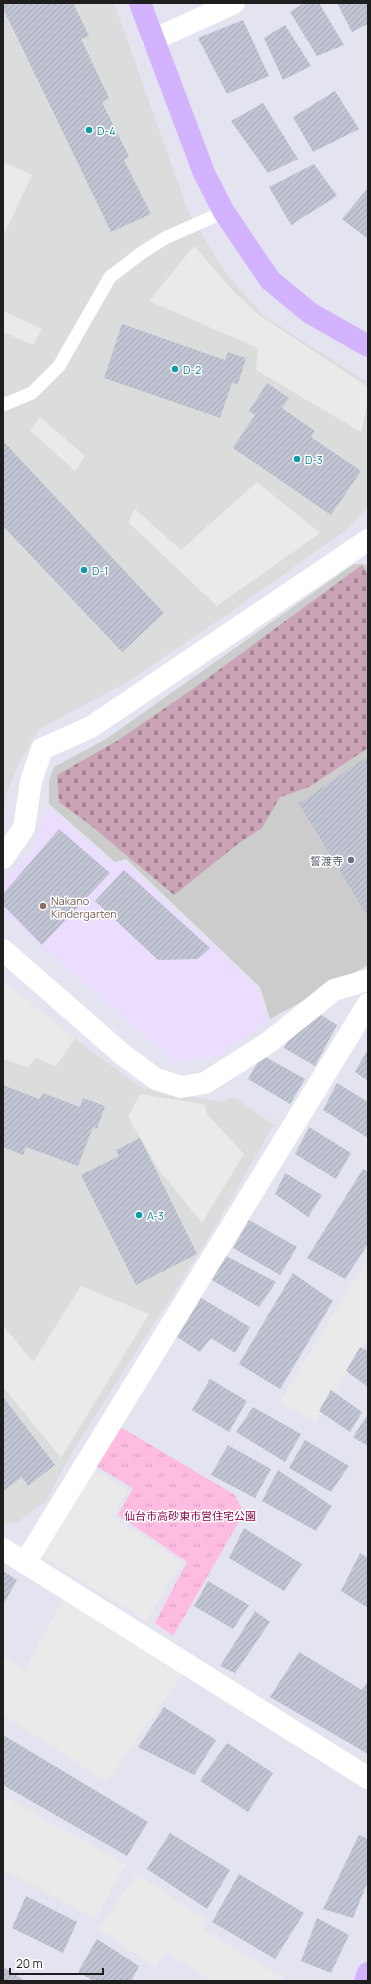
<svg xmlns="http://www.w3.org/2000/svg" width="371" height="1984" viewBox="0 0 371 1984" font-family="Manrope,'Noto Sans JP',sans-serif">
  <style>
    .residential { fill: #dbdcdc }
    .education { fill: #eaddff }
    .religious { fill: #ccc }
    .cemetery { fill: url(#cemetery-stones) }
    .park { fill: url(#park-tufts) }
    .parking { fill: #eaeaea }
    .building { fill: url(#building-hatch) }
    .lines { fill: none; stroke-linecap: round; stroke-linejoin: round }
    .lane { stroke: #fff; stroke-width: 13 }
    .street { stroke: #fff; stroke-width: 22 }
    .secondary { stroke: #d3b3fe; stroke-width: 22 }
    .culture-dot { fill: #0f9aa8; stroke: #fff; stroke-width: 1.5 }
    .worship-dot { fill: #6b7280; stroke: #fff; stroke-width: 1.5 }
    .education-dot { fill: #8d6e63; stroke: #fff; stroke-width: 1.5 }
    .labels { text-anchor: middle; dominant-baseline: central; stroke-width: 3; stroke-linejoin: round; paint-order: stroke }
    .culture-label { font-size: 11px; fill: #0d838f; stroke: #fff; text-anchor: start }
    .worship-label { font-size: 11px; fill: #5b616d; stroke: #fff; text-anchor: end }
    .education-label { font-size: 11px; fill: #785e54; stroke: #fff; text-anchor: start }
    .park-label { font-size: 11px; fill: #860349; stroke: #fff }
  </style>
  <defs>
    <pattern id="cemetery-stones" width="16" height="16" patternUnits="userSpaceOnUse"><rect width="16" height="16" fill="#cba3b6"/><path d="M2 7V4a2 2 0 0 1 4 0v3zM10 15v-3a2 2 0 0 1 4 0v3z" fill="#a48493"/></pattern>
    <pattern id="park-tufts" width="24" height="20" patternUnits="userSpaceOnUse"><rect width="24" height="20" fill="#febde0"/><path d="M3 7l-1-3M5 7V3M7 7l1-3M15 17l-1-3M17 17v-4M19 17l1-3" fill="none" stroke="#d9a2c0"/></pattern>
    <pattern id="building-hatch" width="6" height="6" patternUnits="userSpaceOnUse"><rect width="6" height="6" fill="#c0c4d3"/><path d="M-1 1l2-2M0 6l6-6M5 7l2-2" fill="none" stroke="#a5a8b5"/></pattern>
  </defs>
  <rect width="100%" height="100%" fill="#e4e3f0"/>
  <g class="residential">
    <path d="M3,3H114L188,211L226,274L264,316L368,383V507L346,530L225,616L124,684L39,729L21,759L7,791L3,815Z"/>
    <path d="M3,980L90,1050L142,1088L221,1102L234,1097L274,1125L206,1242L73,1451L46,1501L18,1522L3,1525Z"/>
  </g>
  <path class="education" d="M47,806L113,864L124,862L257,988L268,1022L219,1055L176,1063L3,912V883L33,849Z"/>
  <path class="religious" d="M354,564H365L368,569V965L270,1019L260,987L126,859L115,862L49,804V780L54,767L106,739Z"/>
  <path class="cemetery" d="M362,565L368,575V748L309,787L280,797L262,828L239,843L174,895L89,824L59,802L57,775L117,741L190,691Z"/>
  <path class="park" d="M117,1425L235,1495L244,1513L173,1636L155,1623L187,1562L118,1515L133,1488L94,1465Z"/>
  <g class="parking">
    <path d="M3,162L32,175L3,237Z"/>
    <path d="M194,246L234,292L259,315L368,387V401L361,432L256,370L258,348L149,301Z"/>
    <path d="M3,311L42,329L33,345L3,332Z"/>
    <path d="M40,417L85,456L75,471L30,430Z"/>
    <path d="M257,482L320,533L217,606L128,522L135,509L181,550Z"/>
    <path d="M3,980L75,1038L56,1066L36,1058L28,1067L3,1059Z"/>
    <path d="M140,1094L204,1104L207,1114L244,1154L202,1223L159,1170L128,1117Z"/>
    <path d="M368,1257V1337L316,1423L280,1402Z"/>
    <path d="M81,1286L149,1314L61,1458L3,1387V1325L33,1362Z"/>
    <path d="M93,1469L128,1490L113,1517L182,1562L146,1621L39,1555Z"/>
    <path d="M63,1600L183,1673L107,1782L3,1715V1656L25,1669Z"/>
    <path d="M3,1796L126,1864L96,1918L3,1870Z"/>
    <path d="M137,1874L205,1919L203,1929L285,1979L284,1981H212L166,1952L155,1966L98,1929Z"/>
  </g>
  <g class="building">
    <path d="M4,3H73L89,36L81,39L109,98L102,102L129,157L124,160L151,214L111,232L3,8Z"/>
    <path d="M304,3H319L344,45L317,56L290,12Z"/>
    <path d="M337,3H368V24L352,32Z"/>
    <path d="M243,20L269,76L227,94L198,38Z"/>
    <path d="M285,25L311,66L283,80L264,38Z"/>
    <path d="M335,91L359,129L313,152L293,117Z"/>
    <path d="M263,103L298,159L268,173L231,121Z"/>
    <path d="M314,164L337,196L291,225L269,187Z"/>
    <path d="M368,188V239L342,219Z"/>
    <path d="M122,324L225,360L228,352L246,358L238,384L232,383L220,418L104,378Z"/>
    <path d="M267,383L289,398L282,408L315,431L311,437L361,471L331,515L233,448L255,415L249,411Z"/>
    <path d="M3,441L164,613L122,652L3,526Z"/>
    <path d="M368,756V917L299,804Z"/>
    <path d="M59,829L110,873L42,945L3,905V894Z"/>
    <path d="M124,870L210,948L198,959L158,960L95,901Z"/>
    <path d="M318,1013L337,1025L315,1066L284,1048L293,1031Z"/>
    <path d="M368,1049V1081L355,1072Z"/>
    <path d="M262,1055L305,1079L290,1104L248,1079Z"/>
    <path d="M337,1083L368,1102V1138L323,1110Z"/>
    <path d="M3,1085L39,1099L43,1093L80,1107L83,1098L105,1106L97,1129L93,1127L78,1166L26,1147L23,1155L3,1147Z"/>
    <path d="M309,1127L351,1153L336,1179L295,1154Z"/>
    <path d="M140,1138L197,1254L136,1285L81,1175L119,1156L116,1150Z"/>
    <path d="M363,1169L368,1172V1244L345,1279L307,1258Z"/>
    <path d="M285,1173L322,1195L308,1217L275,1194Z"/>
    <path d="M249,1220L297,1247L280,1275L233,1248Z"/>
    <path d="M224,1255L276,1282L259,1307L210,1279Z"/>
    <path d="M293,1273L333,1301L280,1389L239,1364Z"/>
    <path d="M201,1298L250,1327L235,1353L211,1338L200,1352L177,1337Z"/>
    <path d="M360,1347L368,1351V1387L346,1371Z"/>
    <path d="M210,1379L247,1401L229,1432L192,1410Z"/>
    <path d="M331,1390L362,1412L350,1432L319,1411Z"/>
    <path d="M3,1397L55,1465L28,1486L22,1477L3,1491Z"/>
    <path d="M253,1407L301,1434L285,1462L236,1432Z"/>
    <path d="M368,1414V1446L353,1437Z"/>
    <path d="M305,1440L349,1466L331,1492L289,1468Z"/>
    <path d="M228,1445L271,1469L255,1498L211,1475Z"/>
    <path d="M278,1470L332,1506L316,1531L262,1501Z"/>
    <path d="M244,1528L302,1564L284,1591L229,1558Z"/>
    <path d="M360,1553L368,1558V1608L341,1591Z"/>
    <path d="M3,1571L17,1580L3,1605Z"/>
    <path d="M208,1581L249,1605L233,1629L194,1606Z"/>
    <path d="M255,1611L270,1622L235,1673L220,1666Z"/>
    <path d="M299,1652L362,1690L368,1681V1754L270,1697Z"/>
    <path d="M164,1707L216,1740L194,1775L138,1747Z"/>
    <path d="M3,1735L148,1822L127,1856L3,1785Z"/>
    <path d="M227,1743L273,1773L248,1812L200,1781Z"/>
    <path d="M170,1833L230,1870L207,1909L147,1869Z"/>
    <path d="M359,1835L368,1839V1881L353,1918L323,1909Z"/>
    <path d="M239,1874L304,1913L275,1959L212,1922Z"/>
    <path d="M26,1896L77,1922L63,1953L12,1928Z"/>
    <path d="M317,1918L349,1935L331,1973L301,1961Z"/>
    <path d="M97,1939L139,1966L131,1981H94L78,1972Z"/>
    <path d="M5,1968L25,1981H3V1972Z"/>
  </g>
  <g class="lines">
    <path class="lane" d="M3,405L32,393L59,366L110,277L140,254L165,238L224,212"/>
    <g class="street">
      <path d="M153,40L234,3"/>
      <path d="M3,858L24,828L31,781L42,749L91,727L368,540"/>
      <path d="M3,950L122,1054L156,1079L181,1087L205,1083L268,1043L334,990L368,980"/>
      <path d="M3,1549L368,1778"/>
      <path d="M25,1563L368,1004"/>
    </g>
    <g class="secondary">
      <path d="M140,3L204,173L224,212L270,280L310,313L368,346"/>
      <path d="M365,1981L368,1973"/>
    </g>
  </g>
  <g class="culture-dot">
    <circle cx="89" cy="130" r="4"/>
    <circle cx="175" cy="369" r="4"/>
    <circle cx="297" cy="459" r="4"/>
    <circle cx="84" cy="570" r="4"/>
    <circle cx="139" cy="1215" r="4"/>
  </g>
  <circle class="worship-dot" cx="351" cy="860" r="4"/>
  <circle class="education-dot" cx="43" cy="906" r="4"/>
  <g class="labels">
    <g class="culture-label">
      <text x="97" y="130">D-4</text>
      <text x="183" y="369">D-2</text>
      <text x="305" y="459">D-3</text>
      <text x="92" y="570">D-1</text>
      <text x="147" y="1215">A-3</text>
    </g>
    <g class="worship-label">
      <text x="343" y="860">誓渡寺</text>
    </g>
    <g class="education-label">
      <text x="51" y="900">Nakano<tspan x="51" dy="13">Kindergarten</tspan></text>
    </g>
    <g class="park-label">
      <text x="190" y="1515">仙台市高砂東市営住宅公園</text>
    </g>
  </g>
  <rect width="371" height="1984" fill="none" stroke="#1e1e1e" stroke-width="8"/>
  <path d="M10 1968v6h93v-6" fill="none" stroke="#1e1e1e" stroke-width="2"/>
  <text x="16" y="1968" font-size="12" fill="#1e1e1e" stroke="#ffffff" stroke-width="3" paint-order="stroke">20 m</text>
</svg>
